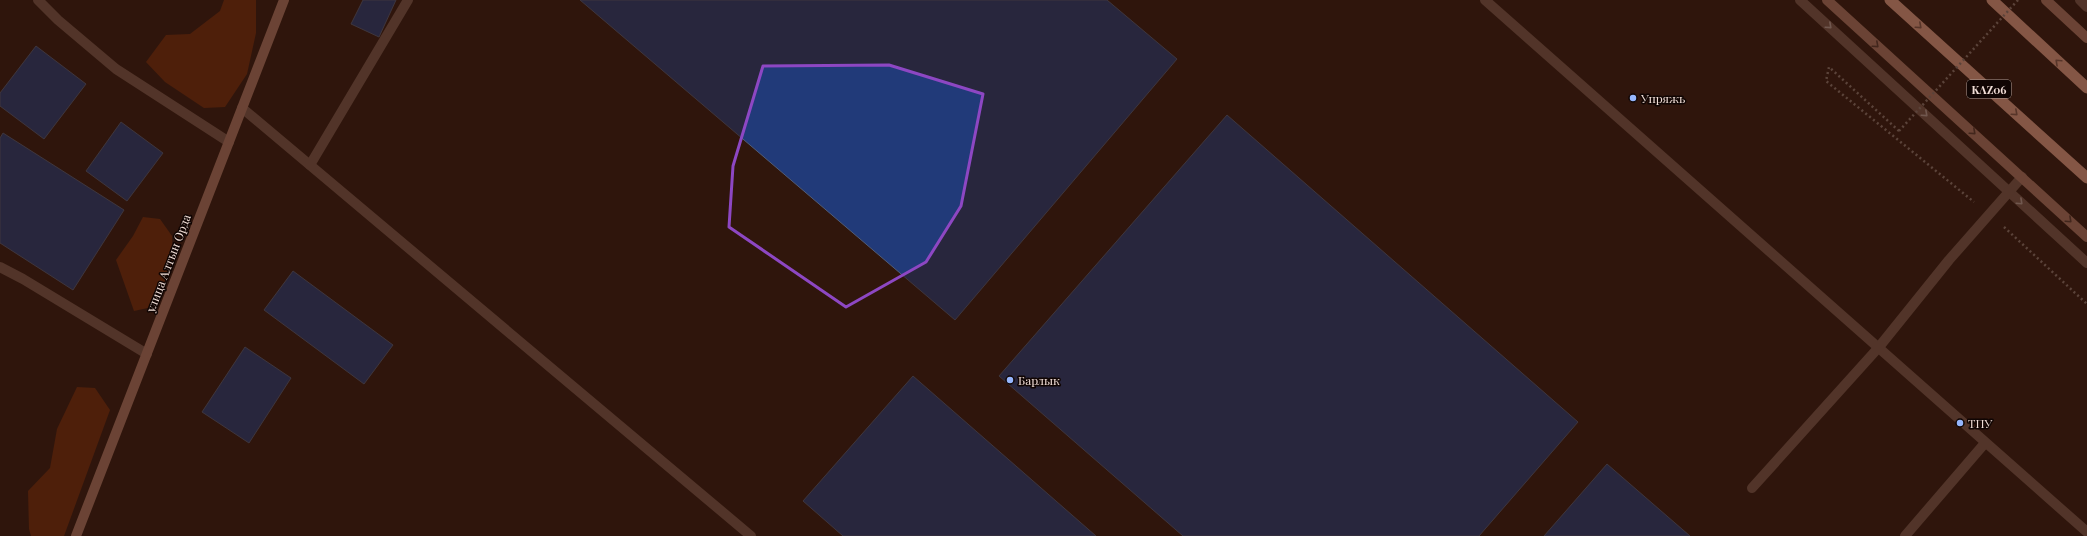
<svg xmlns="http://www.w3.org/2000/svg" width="2087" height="536" viewBox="0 0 2087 536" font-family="'Playfair Display',serif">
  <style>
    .forest { fill: #732a08 }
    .building { fill: #213a79; stroke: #515d78 }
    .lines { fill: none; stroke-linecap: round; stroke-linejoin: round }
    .path { stroke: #917b72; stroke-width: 2.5; stroke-dasharray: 2 3; stroke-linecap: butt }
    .service { stroke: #7c5a4d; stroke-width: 10 }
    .minor { stroke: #7c5a4d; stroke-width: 10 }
    .secondary { stroke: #b37b67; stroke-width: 10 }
    .trunk { stroke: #eaa48a; stroke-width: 11 }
    .path-bridge { stroke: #917b72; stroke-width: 2.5; stroke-dasharray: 2 3; stroke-linecap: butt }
    .oneway { stroke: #c2a9a0 }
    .oneway2 { stroke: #885c4d }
    .oneway3 { stroke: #593a30 }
    .marked { fill: none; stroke: #8d47c3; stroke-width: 3; stroke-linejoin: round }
    .poi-dot { fill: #96b6fd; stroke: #100503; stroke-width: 1.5 }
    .labels { text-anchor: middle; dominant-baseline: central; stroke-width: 3; stroke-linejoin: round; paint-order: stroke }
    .shield { fill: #100503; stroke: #ae9d97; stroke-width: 1 }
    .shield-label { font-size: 11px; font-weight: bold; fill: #f1ded7 }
    .poi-label { font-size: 12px; fill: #f1ded7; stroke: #100503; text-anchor: start }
    .street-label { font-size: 12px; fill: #f1ded7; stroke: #100503 }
  </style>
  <rect width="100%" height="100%" fill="#30160c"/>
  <g class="forest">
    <path d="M224,0H256V33L247,74L225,107L204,108L165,82L146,62L166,35L190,34L220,11Z"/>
    <path d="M143,217L160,219L172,236L173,262L157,306L134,311L116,260L133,236Z"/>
    <path d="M77,387L95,388L110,410L64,536H31L29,529L28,491L50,468L57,429Z"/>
  </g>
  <g class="building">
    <path d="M363,0H396L379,37L351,24Z"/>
    <path d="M580,0H1107L1177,59L955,320Z"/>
    <path d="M36,46L86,84L44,139L0,106V93Z"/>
    <path d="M1227,115L1578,422L1479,536H1183L999,376Z"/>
    <path d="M121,122L163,153L127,201L86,171Z"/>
    <path d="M3,133L124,210L73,290L0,243V138Z"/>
    <path d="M293,271L393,345L364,384L264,310Z"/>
    <path d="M245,347L291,378L249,443L202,412Z"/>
    <path d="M913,376L1096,536H843L803,501Z"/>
    <path d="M1607,464L1690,536H1544Z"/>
  </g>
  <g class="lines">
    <g class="path">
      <path d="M1899,131L1829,67L1826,81L1974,202"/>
      <path d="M2004,227L2087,304"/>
    </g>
    <g class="service">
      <path d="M1485,0L2087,532"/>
      <path d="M1800,0L2087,263"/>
      <path d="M2080,0L2087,7"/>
      <path d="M242,108L751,536"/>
      <path d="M310,165L408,0"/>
      <path d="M1752,488L1879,347L1949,260L2022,177"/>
      <path d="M1905,536L1985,443"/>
    </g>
    <g class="minor">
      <path d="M38,0L58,20L116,69L229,142"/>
      <path d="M0,267L23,279L147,354"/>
    </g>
    <g class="secondary">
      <path d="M1827,0L2087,237"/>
      <path d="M2046,0L2087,38"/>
      <path d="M76,536L284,0"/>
    </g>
    <g class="trunk">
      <path d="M1890,0L2087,178"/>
      <path d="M1992,0L2087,88"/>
    </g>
    <path class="path-bridge" d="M1899,131L2018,0"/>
  </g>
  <defs><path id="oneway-chevron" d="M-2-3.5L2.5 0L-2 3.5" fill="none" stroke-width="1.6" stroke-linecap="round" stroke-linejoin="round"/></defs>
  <g class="oneway">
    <use href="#oneway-chevron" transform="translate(1829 26) rotate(42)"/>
    <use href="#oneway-chevron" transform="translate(1925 114) rotate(42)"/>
    <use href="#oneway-chevron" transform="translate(2020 202) rotate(43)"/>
  </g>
  <g class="oneway2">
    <use href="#oneway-chevron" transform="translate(1919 26) rotate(42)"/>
    <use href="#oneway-chevron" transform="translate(2058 62) rotate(-137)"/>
    <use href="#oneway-chevron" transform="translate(2015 113) rotate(42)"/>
  </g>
  <g class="oneway3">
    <use href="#oneway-chevron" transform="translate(1876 45) rotate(42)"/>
    <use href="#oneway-chevron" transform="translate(1973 132) rotate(42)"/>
    <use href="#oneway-chevron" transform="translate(2069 220) rotate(43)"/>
  </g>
  <path d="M0 0H2087V536H0ZM889,65L983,94L961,206L926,262L846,307L729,227L733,166L763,66Z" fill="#30160c" fill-opacity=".55" fill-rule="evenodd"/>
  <path class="marked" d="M889,65L983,94L961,206L926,262L846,307L729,227L733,166L763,66Z"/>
  <g class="poi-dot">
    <circle cx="1633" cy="98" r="4"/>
    <circle cx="1010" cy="380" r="4"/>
    <circle cx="1960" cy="423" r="4"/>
  </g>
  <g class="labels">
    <rect class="shield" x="1967" y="80" width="44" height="18" rx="3"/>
    <g class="shield-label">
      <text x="1989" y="89">KАZ06</text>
    </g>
    <g class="poi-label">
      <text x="1641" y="98">Упряжь</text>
      <text x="1018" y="380">Барлык</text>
      <text x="1968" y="423">ТПУ</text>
    </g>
    <g class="street-label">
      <text transform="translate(168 263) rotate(-69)">улица Алтын Орда</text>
    </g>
  </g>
</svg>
